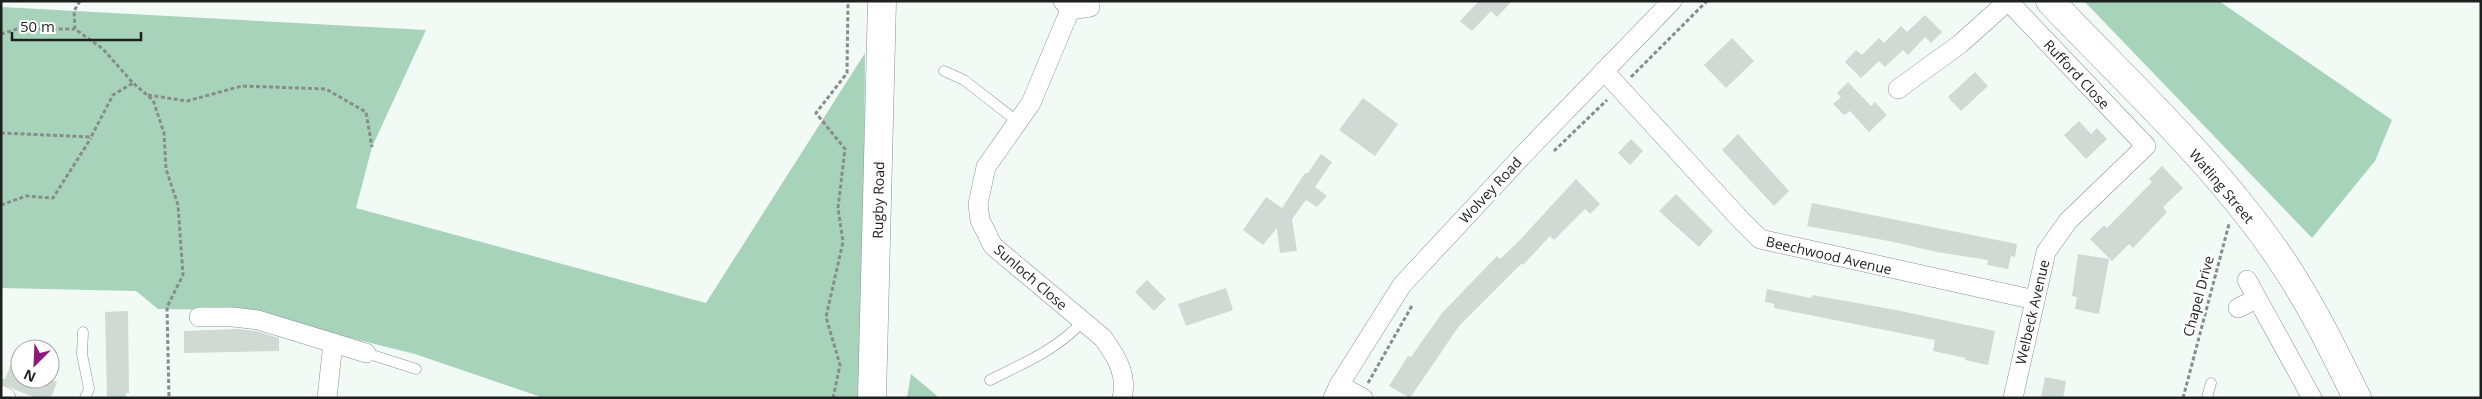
<svg xmlns="http://www.w3.org/2000/svg" width="2482" height="399" viewBox="0 0 2482 399" font-family="'Open Sans',sans-serif">
  <style>
    .green { fill: #a7d3bb }
    .building { fill: #d0d9d4 }
    .lines { fill: none; stroke-linecap: round; stroke-linejoin: round }
    .service-casing { stroke: #8a928e; stroke-width: 11 }
    .minor-casing { stroke: #8a928e; stroke-width: 20 }
    .secondary-casing { stroke: #8a928e; stroke-width: 29 }
    .trunk-casing { stroke: #8a928e; stroke-width: 29 }
    .path { stroke: #878d8a; stroke-width: 3; stroke-dasharray: 4 2.5; stroke-linecap: butt }
    .service { stroke: #fff; stroke-width: 10 }
    .minor { stroke: #fff; stroke-width: 19 }
    .secondary { stroke: #fff; stroke-width: 28 }
    .trunk { stroke: #fff; stroke-width: 28 }
    .labels { text-anchor: middle; dominant-baseline: central; stroke-width: 5; stroke-linejoin: round; paint-order: stroke }
    .street-label { font-size: 14px; fill: #1d201e; stroke: #fff }
  </style>
  <rect width="100%" height="100%" fill="#f1faf5"/>
  <g class="green">
    <path d="M2084,1H2219L2392,120L2375,161L2312,238Z"/>
    <path d="M1,7L426,30L372,147L356,208L706,303L865,53L863,353L860,398H544L415,354L238,310L158,309L136,291L1,288Z"/>
    <path d="M911,374L936,395L939,398H907Z"/>
  </g>
  <g class="building">
    <path d="M1479,1H1512L1497,17L1491,11L1472,31L1460,21Z"/>
    <path d="M1925,15L1942,32L1931,43L1925,37L1908,55L1903,50L1885,67L1879,61L1861,78L1845,62L1856,50L1862,55L1879,38L1884,43L1901,26L1907,32Z"/>
    <path d="M1732,38L1754,61L1726,88L1704,65Z"/>
    <path d="M1975,72L1988,86L1961,111L1948,97Z"/>
    <path d="M1848,82L1871,106L1875,102L1887,115L1869,132L1850,111L1844,115L1833,104L1841,97L1837,93Z"/>
    <path d="M1363,98L1398,124L1375,156L1339,130Z"/>
    <path d="M2079,121L2091,134L2097,128L2107,139L2086,159L2064,135Z"/>
    <path d="M1738,134L1789,191L1774,206L1722,150Z"/>
    <path d="M1631,139L1643,151L1630,165L1618,153Z"/>
    <path d="M1321,154L1332,162L1315,187L1327,196L1317,207L1306,200L1292,219L1297,251L1280,253L1277,228L1263,245L1243,230L1266,197L1282,208L1305,173H1308Z"/>
    <path d="M2162,166L2183,188L2163,207L2167,212L2133,248L2129,244L2112,261L2090,239L2104,225L2107,228L2152,182L2149,179Z"/>
    <path d="M1576,179L1600,204L1590,214L1585,209L1554,240L1550,236L1523,265L1522,263L1459,326L1410,398L1389,386L1408,356L1411,357L1442,313L1497,256L1500,259L1519,241Z"/>
    <path d="M1676,194L1713,231L1699,247L1659,211Z"/>
    <path d="M1812,203L2017,244L2015,257L2011,256L2008,269L1987,265L1988,260L1937,252L1889,241L1807,226Z"/>
    <path d="M2078,254L2109,259L2099,314L2075,309L2077,297L2072,296Z"/>
    <path d="M1147,280L1166,299L1154,311L1135,292Z"/>
    <path d="M1226,288L1233,310L1186,326L1178,304Z"/>
    <path d="M1767,289L1811,298L1812,295L1896,310L1995,331L1988,365L1965,360L1966,358L1933,351L1935,340L1774,308V304L1765,302Z"/>
    <path d="M128,311L129,393H126V398H107L105,312Z"/>
    <path d="M238,329L256,331L279,338V351L184,353V331Z"/>
    <path d="M19,344L20,379H49L57,382L51,398H36L1,384V379H5Z"/>
    <path d="M2045,377L2066,381L2063,398H2041Z"/>
  </g>
  <g class="lines">
    <g class="service-casing">
      <g id="service">
        <path d="M944,71L964,80L1018,122"/>
        <path d="M83,332L82,354L89,389L85,398"/>
        <path d="M366,353L416,369"/>
        <path d="M990,380C1024,363 1058,349 1083,321"/>
        <path d="M2207,398L2211,383"/>
      </g>
    </g>
    <g class="minor-casing">
      <g id="minor">
        <path d="M1063,1L1070,10L1090,7"/>
        <path d="M2008,1L2146,146L2068,221L2046,252L2013,398"/>
        <path d="M1070,10L1031,103L986,167L978,204L980,220L993,246L1103,338C1116,356 1128,375 1122,398"/>
        <path d="M1604,71L1740,219L1760,239L2035,300"/>
        <path d="M1898,89L1960,44L2008,1"/>
        <path d="M2247,280L2312,398"/>
        <path d="M2238,308L2256,299"/>
        <path d="M199,317H233L258,320L366,353"/>
        <path d="M1339,385L1363,398"/>
        <path d="M1,395L6,398"/>
        <path d="M327,398L333,343"/>
        <path d="M1333,398L1339,385L1402,285L1523,155L1672,1"/>
      </g>
    </g>
    <g class="secondary-casing">
      <path id="secondary" d="M872,398L882,1"/>
    </g>
    <g class="trunk-casing">
      <path id="trunk" d="M2050,1C2128,83 2214,162 2278,255C2309,300 2333,349 2357,398"/>
    </g>
    <g class="path">
      <path d="M80,1L74,11L75,29L103,49L133,83L153,100L164,133L166,169L178,205L183,275L167,307L169,398"/>
      <path d="M1,34L17,29H75"/>
      <path d="M1631,77L1707,1"/>
      <path d="M148,95L187,101L242,86L326,89L366,112L372,147"/>
      <path d="M1,133L91,137L113,95L133,83"/>
      <path d="M1554,151L1607,100"/>
      <path d="M1,205L26,196L53,198L91,138"/>
      <path d="M1368,383L1413,304"/>
      <path d="M833,398L840,365L826,317L843,242L838,208L845,149L816,113L847,73L848,1"/>
      <path d="M2183,398L2229,224"/>
    </g>
    <use href="#service" class="service"/>
    <use href="#minor" class="minor"/>
    <use href="#secondary" class="secondary"/>
    <use href="#trunk" class="trunk"/>
  </g>
  <g class="labels">
    <g class="street-label">
      <text transform="translate(2077 74) rotate(47)">Rufford Close</text>
      <text transform="translate(2222 186) rotate(50)">Watling Street</text>
      <text transform="translate(1490 190) rotate(-47)">Wolvey Road</text>
      <text transform="translate(878 200) rotate(-89)">Rugby Road</text>
      <text transform="translate(1829 255) rotate(13)">Beechwood Avenue</text>
      <text transform="translate(1031 277) rotate(41)">Sunloch Close</text>
      <text transform="translate(2198 296) rotate(-75)">Chapel Drive</text>
      <text transform="translate(2032 312) rotate(-77)">Welbeck Avenue</text>
    </g>
  </g>
  <rect width="2482" height="399" fill="none" stroke="#1d201e" stroke-width="5"/>
  <g transform="translate(35 364) rotate(204)"><circle r="24" fill="#ffffff" stroke="#a5a6a5"/>
  <path d="M0-4L9 19L0 12L-9 19Z" fill="#8d1a7c"/>
  <text y="-8" font-size="14" font-weight="bold" text-anchor="middle" fill="#1d201e">N</text>
  </g>
  <path d="M12 32v8h129v-8" fill="none" stroke="#1d201e" stroke-width="2.5"/>
  <text x="20" y="32" font-size="15" fill="#1d201e" stroke="#ffffff" stroke-width="4" paint-order="stroke">50 m</text>
</svg>
